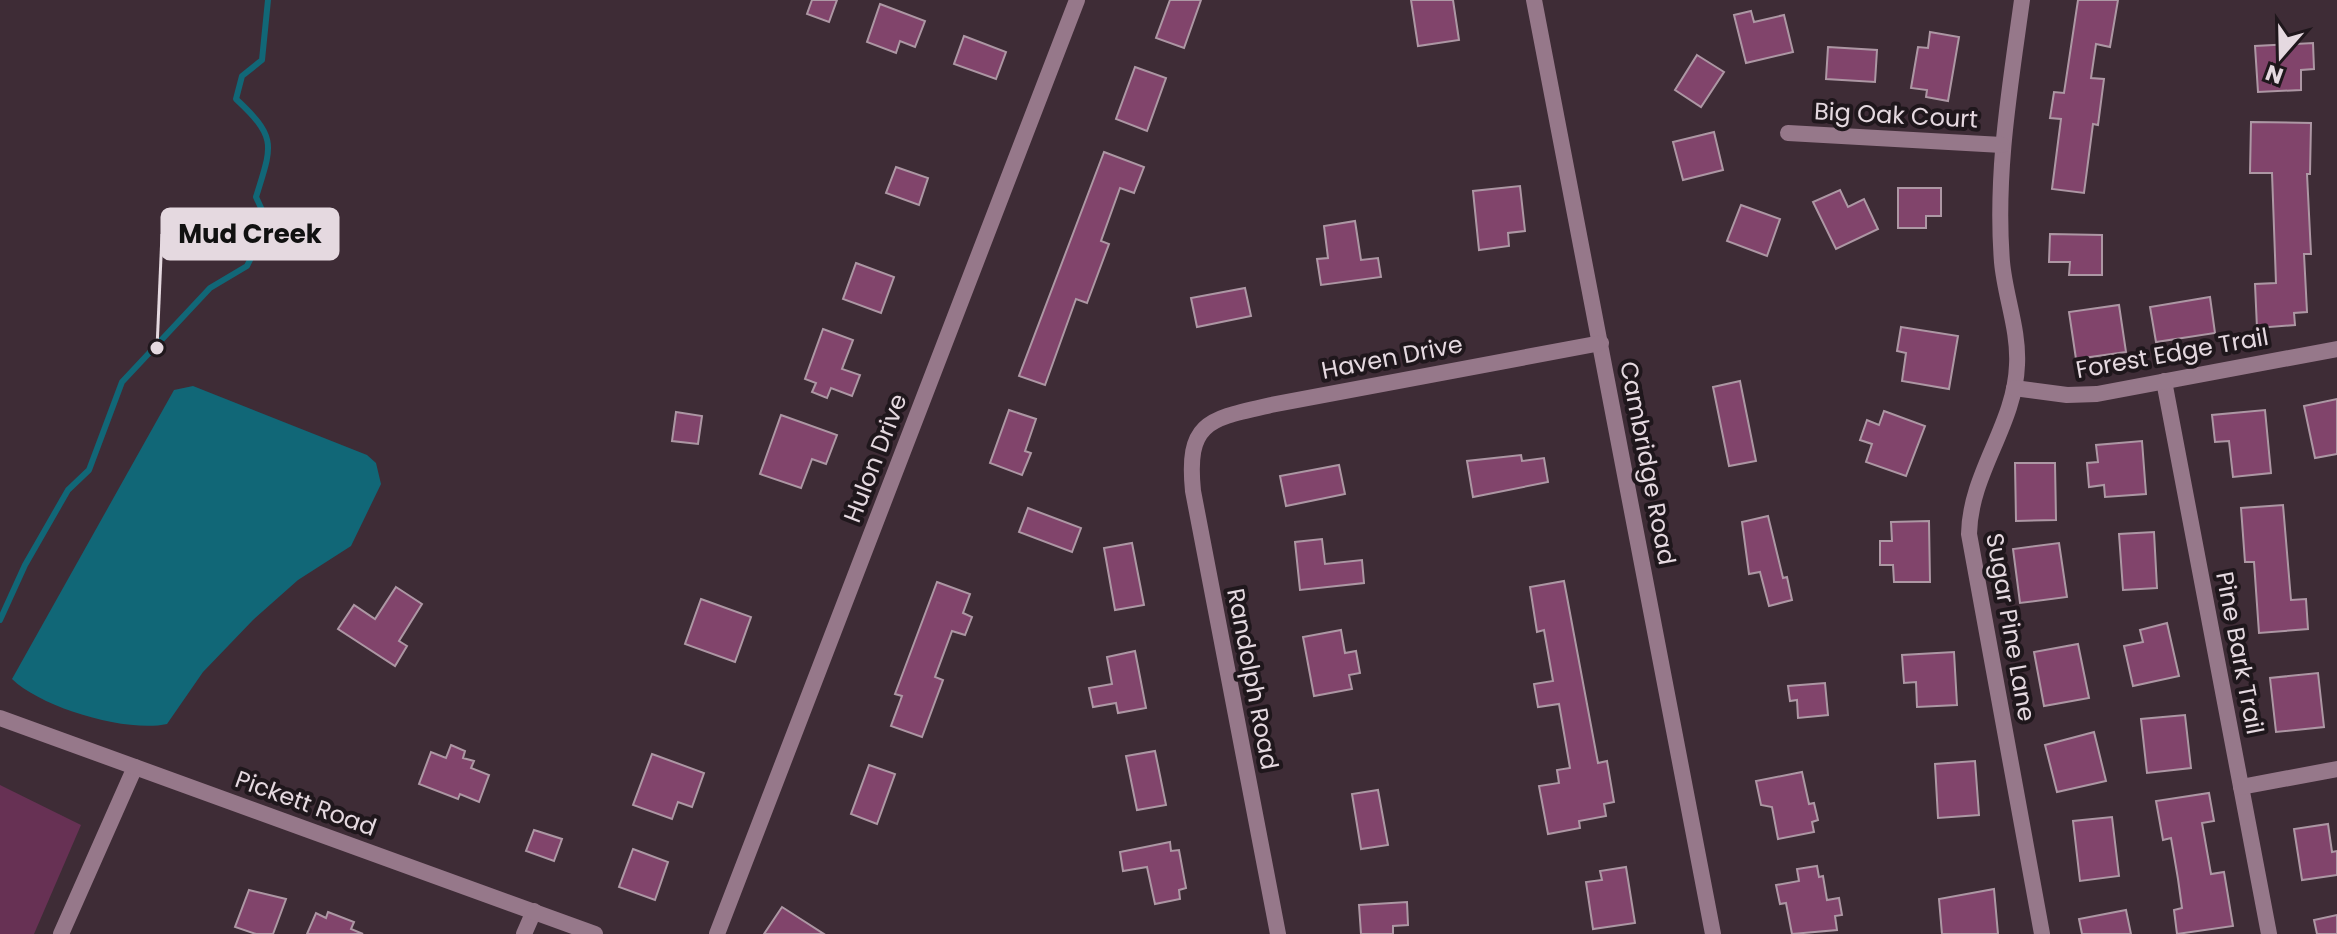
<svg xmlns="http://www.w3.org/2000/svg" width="2337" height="934" viewBox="0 0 2337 934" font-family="Poppins,sans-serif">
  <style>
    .green { fill: #673154 }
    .water { fill: #116777 }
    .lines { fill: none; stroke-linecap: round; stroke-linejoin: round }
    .stream { stroke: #116777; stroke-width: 6 }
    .building { fill: #81446b; stroke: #ad97a4; stroke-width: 2 }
    .minor { stroke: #96788a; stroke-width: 16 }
    .tertiary { stroke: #96788a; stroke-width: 16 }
    .labels { text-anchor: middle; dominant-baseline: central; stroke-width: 8; stroke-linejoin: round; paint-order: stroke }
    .street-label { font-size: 24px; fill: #e5d9e0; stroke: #1f171c }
    .leader { fill: none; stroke: #e5d9e0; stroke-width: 3 }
    .callout-dot { fill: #e5d9e0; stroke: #1f171c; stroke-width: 3 }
    .callout { fill: #e5d9e0; stroke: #e5d9e0; stroke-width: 3 }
    .callout-label { font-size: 26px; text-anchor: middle; font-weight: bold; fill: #111 }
  </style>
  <rect width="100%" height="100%" fill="#3e2c36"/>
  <path class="green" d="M0,785L81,825L34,934H0Z"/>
  <path class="water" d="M193,386L367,455L376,463L381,484L351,546L298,580L253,620L203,672L167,724C127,733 42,708 12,679L174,390Z"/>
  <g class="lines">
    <path class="stream" d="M0,620L25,565L68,490L89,470L122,382L210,288L247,266L268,223L256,197C272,145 278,138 236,99L242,76L262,60L268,0"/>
  </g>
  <g class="building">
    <path d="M812,0H837L829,22L807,14Z"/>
    <path d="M1170,0H1201L1184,48L1156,38Z"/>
    <path d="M1411,0H1453L1459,40L1418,46Z"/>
    <path d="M2078,0H2118L2110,47L2096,44L2091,78L2104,79L2098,125L2093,124L2084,193L2052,189L2061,119L2050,118L2054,92L2064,93Z"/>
    <path d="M880,4L925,21L915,47L900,41L896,53L867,42Z"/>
    <path d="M1751,11L1754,22L1784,15L1793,52L1746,63L1734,15Z"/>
    <path d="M1930,32L1959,37L1948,101L1926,97L1927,90L1911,88L1918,47L1928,48Z"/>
    <path d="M964,36L1006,52L996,79L954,64Z"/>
    <path d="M2313,43L2314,69L2301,70V90L2258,92L2255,46Z"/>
    <path d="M1828,47L1877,50L1875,82L1826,79Z"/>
    <path d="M1697,55L1724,72L1701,107L1675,90Z"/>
    <path d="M1135,67L1166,78L1147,131L1116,119Z"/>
    <path d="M2251,122L2311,123L2310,174H2307L2311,254H2304L2307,312L2294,313L2295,325L2257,328L2255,284L2276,283L2272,173H2250Z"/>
    <path d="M1714,132L1723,170L1683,180L1673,142Z"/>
    <path d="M1104,152L1144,167L1134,193L1120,188L1101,241L1109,244L1087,303L1076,299L1045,385L1019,376Z"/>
    <path d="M896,167L928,178L919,205L886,193Z"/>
    <path d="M1520,186L1525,231L1508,233L1509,246L1479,250L1473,191Z"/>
    <path d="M1898,188H1941V216H1926V228H1898Z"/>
    <path d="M1840,190L1848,207L1864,199L1878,229L1836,249L1813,202Z"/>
    <path d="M1741,205L1780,219L1767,256L1727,241Z"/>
    <path d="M1355,221L1361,260L1378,258L1381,277L1321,285L1317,259L1328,258L1324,226Z"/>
    <path d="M2050,234L2102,235V275H2069L2070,262H2049Z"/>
    <path d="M856,263L894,277L881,313L843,299Z"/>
    <path d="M1245,288L1251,316L1197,327L1191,298Z"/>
    <path d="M2210,297L2215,333L2156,342L2150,307Z"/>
    <path d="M2119,305L2126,352L2076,359L2069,312Z"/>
    <path d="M1901,327L1958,336L1949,389L1902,381L1906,353L1897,351Z"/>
    <path d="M823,329L853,340L842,369L860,375L852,396L831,388L827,398L812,392L816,383L805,379Z"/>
    <path d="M1740,381L1756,461L1729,466L1713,387Z"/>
    <path d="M2337,399V454L2315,458L2304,406Z"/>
    <path d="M1009,410L1036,419L1025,451L1031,453L1022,475L990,463Z"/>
    <path d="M2265,410L2271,473L2233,477L2229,441L2215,442L2212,415Z"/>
    <path d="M1884,411L1925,426L1906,476L1866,462L1872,444L1860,440L1867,420L1879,425Z"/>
    <path d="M676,412L702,416L698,444L672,441Z"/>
    <path d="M781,415L837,435L826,464L812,459L801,488L760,474Z"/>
    <path d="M2142,441L2146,494L2105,497L2104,485L2089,487L2087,463L2098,462L2096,445Z"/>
    <path d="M1521,455L1522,461L1544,458L1548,482L1473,497L1467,461Z"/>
    <path d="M2015,463H2055L2056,520L2016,521Z"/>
    <path d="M1339,465L1345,494L1286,506L1280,476Z"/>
    <path d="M2283,505L2291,600L2306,599L2308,629L2259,633L2254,562H2245L2241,508Z"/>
    <path d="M1028,508L1081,528L1072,552L1019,532Z"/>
    <path d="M1768,516L1783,578L1787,577L1792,600L1769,606L1760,572L1749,574L1742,522Z"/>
    <path d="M1929,521L1930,582H1894L1893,565H1880V541H1892L1891,522Z"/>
    <path d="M2154,532L2157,588L2123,590L2119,534Z"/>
    <path d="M1322,539L1325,564L1362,560L1364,583L1300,590L1295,542Z"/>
    <path d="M1132,543L1144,605L1115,610L1104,548Z"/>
    <path d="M2059,543L2067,597L2020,603L2013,549Z"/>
    <path d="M1564,581L1598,763L1607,761L1614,802L1604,804L1606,816L1579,821L1580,828L1548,834L1539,786L1559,783L1557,770L1570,768L1559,704L1538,707L1534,684L1553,681L1544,630L1537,632L1530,587Z"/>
    <path d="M937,582L970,594L963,613L972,617L965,635L952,631L935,677L943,680L922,737L891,726L902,696L895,694Z"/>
    <path d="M396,587L422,604L399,641L407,646L395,666L338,629L354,605L375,619Z"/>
    <path d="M701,599L751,617L735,662L685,644Z"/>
    <path d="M2167,623L2179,676L2133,686L2124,646L2143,642L2140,630Z"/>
    <path d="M1341,630L1345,653L1356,651L1360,673L1349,675L1352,689L1314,696L1303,637Z"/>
    <path d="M2078,644L2089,698L2044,706L2034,652Z"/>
    <path d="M1135,651L1146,708L1118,713L1116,703L1093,707L1089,688L1112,684L1107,657Z"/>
    <path d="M1954,652L1957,705L1917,707L1916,682L1904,683L1902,655Z"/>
    <path d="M2318,673L2324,727L2276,732L2270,678Z"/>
    <path d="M1825,683L1828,715L1798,718L1797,700L1790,701L1788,686Z"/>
    <path d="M2185,715L2191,768L2147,773L2141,719Z"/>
    <path d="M2094,732L2106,781L2057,792L2045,745Z"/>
    <path d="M451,745L465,751L463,758L474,761L471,768L489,775L479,802L460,794L458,799L419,784L431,752L446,758Z"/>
    <path d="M1155,751L1166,805L1137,810L1126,756Z"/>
    <path d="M652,754L704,773L692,807L678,802L672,819L633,805Z"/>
    <path d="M1975,761L1979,815L1938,818L1935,764Z"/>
    <path d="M869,765L895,774L877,824L851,814Z"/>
    <path d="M1802,772L1809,804L1814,803L1818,820L1812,822L1814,832L1778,839L1772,807L1761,805L1756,781Z"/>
    <path d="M1378,790L1388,845L1361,849L1352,794Z"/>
    <path d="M2209,793L2214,821L2202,823L2211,874L2224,872L2233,926L2177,934L2174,910L2182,908L2178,879L2171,838L2163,840L2156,801Z"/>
    <path d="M2112,817L2119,876L2080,881L2073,821Z"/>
    <path d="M2328,824L2332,852L2337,851V875L2302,880L2294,829Z"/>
    <path d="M534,830L562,839L554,861L526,851Z"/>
    <path d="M1170,842L1171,851L1179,850L1186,888L1179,890L1180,899L1155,904L1147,867L1123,871L1120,852Z"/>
    <path d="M633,849L668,862L655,900L619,887Z"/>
    <path d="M1817,866L1819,877L1823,876L1827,900L1839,898L1842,915L1835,916L1837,930L1792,934L1786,903L1780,904L1776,885L1799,881L1797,869Z"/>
    <path d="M1626,867L1635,923L1593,929L1586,882L1602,880L1600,871Z"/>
    <path d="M1994,889L1998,934H1942L1939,899Z"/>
    <path d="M249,890L286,899L273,934H256L235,927Z"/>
    <path d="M1407,902L1408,925L1393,926V934H1361L1359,905Z"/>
    <path d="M782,907L824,934H764Z"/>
    <path d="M2126,910L2131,934H2082L2079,919Z"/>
    <path d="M328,912L354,922L351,929L363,934H307L316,913L326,918Z"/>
    <path d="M2337,915V934H2317L2314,920Z"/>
  </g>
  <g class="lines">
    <g class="minor">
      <path d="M1534,0L1713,934"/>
      <path d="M2022,0C2010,87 1995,173 2002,262C2005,296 2019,330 2017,365C2015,425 1970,473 1969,534L2042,934"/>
      <path d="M1788,133L2002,145"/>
      <path d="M2164,381L2269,934"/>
      <path d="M2014,388L2067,395L2097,394L2337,349"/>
      <path d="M2241,787L2337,769"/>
      <path d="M61,934L135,767"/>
      <path d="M524,934L534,911"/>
      <path d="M717,934L1077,0"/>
      <path d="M1278,934L1193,491C1186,421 1209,419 1271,405L1601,343"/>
    </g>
    <path class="tertiary" d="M0,718L595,934"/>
  </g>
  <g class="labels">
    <g class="street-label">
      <text transform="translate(1896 115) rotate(3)">Big Oak Court</text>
      <text transform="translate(2172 353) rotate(-10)">Forest Edge Trail</text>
      <text transform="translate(1392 357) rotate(-11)">Haven Drive</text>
      <text transform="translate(875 458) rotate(-69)">Hulon Drive</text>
      <text transform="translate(1648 463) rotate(79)">Cambridge Road</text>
      <text transform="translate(2011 627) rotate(80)">Sugar Pine Lane</text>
      <text transform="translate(2240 653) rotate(79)">Pine Bark Trail</text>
      <text transform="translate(1253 679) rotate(79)">Randolph Road</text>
      <text transform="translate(306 803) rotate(20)">Pickett Road</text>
    </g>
  </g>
  <path class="leader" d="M157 348L162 234"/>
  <circle class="callout-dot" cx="157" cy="348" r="8"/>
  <rect class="callout" x="162" y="209" width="176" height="50" rx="8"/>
  <g class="callout-label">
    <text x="250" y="243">Mud Creek</text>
  </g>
  <g transform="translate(2281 56) rotate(200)" stroke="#1f171c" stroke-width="6" paint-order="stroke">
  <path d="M0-6L14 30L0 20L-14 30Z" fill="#e5d9e0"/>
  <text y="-12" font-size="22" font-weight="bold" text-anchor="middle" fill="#e5d9e0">N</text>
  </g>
</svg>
